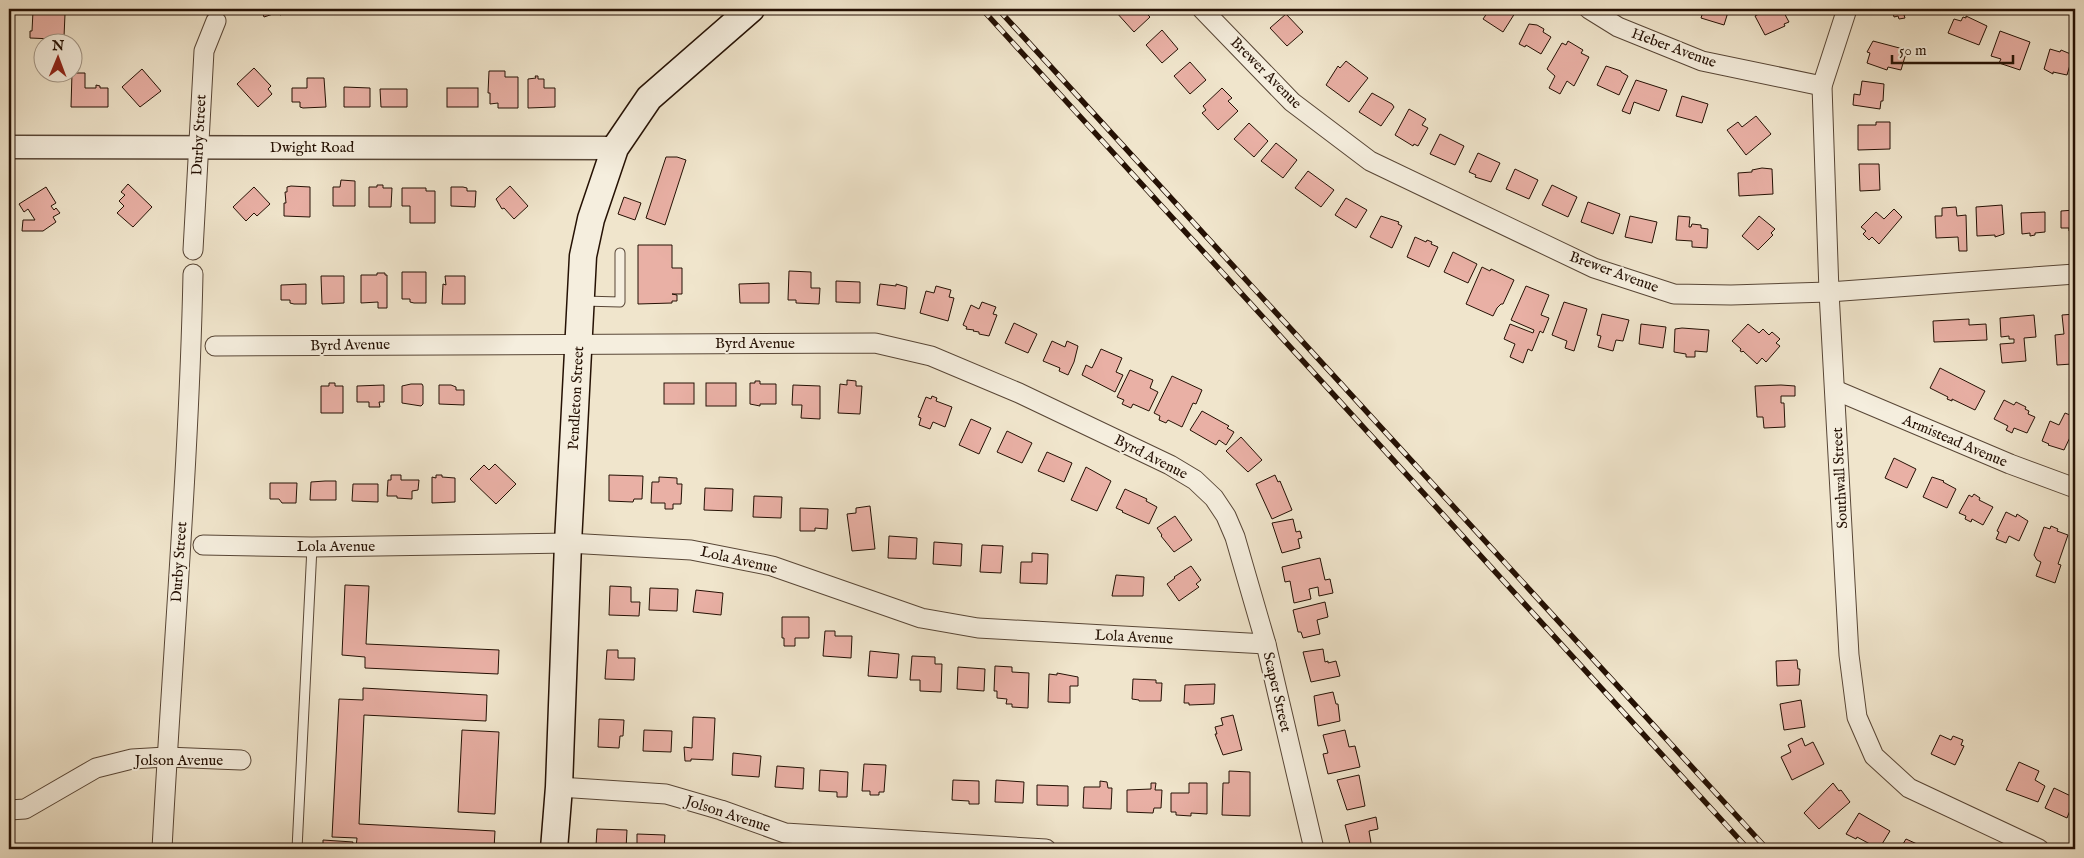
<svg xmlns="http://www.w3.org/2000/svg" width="2084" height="858" viewBox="0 0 2084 858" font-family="'IM FELL English',serif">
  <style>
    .building { fill: #e9b0a5; stroke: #251104 }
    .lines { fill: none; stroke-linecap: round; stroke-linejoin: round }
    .service-casing { stroke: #584636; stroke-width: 11 }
    .minor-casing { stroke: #584636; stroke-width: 21 }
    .tertiary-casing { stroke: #584636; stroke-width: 25 }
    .secondary-casing { stroke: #251104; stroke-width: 29 }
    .service { stroke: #f5eede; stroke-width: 9 }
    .minor { stroke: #f5eede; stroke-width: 19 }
    .tertiary { stroke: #f5eede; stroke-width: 22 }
    .secondary { stroke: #f5eede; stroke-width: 26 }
    .rail-casing { stroke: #251104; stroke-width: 5.5 }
    .rail { stroke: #f5eede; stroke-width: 4; stroke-dasharray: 11; stroke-linecap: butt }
    .labels { text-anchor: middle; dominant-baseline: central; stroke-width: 4; stroke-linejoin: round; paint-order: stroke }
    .street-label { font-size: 15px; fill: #251104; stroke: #f5eede }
  </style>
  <rect width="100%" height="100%" fill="#f0e5cc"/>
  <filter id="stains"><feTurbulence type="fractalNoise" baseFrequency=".004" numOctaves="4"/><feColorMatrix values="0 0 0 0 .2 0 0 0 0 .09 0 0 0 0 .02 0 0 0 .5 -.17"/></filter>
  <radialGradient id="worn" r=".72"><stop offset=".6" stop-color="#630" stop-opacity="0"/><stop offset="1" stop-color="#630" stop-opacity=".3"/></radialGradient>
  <g class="building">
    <path d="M147,9H163L160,12Z"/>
    <path d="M261,9H291L292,11L280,15L279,12L264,17Z"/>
    <path d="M1119,9H1142L1150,17L1134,32L1116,12Z"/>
    <path d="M1252,9H1262L1256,14Z"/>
    <path d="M1490,9H1508L1515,13L1503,32L1483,19Z"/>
    <path d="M1704,9H1729L1724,25L1701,18Z"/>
    <path d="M1768,9H1782L1789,22L1784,24L1785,26L1765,35L1755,16Z"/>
    <path d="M1892,9H1920V11L1904,15L1905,18L1899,19L1898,16L1894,17Z"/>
    <path d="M33,11H55V14H65L64,37H53V39L30,38V31H32Z"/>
    <path d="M1286,14L1303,32L1287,46L1270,28Z"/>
    <path d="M1966,16L1987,26L1979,45L1948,33L1954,19L1961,21L1963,17L1966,18Z"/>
    <path d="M1529,24L1537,25L1544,29L1543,32L1551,37L1541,54L1526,45L1525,47L1519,44Z"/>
    <path d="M1162,30L1178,49L1162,63L1146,45Z"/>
    <path d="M2000,31L2030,42L2020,70L1999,63L2001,59L1991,56Z"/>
    <path d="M1568,41L1583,50L1581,53L1589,57L1574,86L1567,81L1560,94L1549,88L1555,76L1547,69L1562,43L1566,45Z"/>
    <path d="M1873,41L1907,50L1901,70L1888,67L1887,70L1867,63L1870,53L1867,52Z"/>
    <path d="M2050,49L2060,52L2061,50L2073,55L2067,75L2053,72V74L2044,69Z"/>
    <path d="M1346,61L1368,78L1349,102L1326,85L1338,66L1340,68Z"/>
    <path d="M1190,62L1206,80L1190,94L1174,76Z"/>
    <path d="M1606,66L1621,71V72L1628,76L1619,95L1597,85Z"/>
    <path d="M254,68L271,86L268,89L272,94L258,107L237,84Z"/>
    <path d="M142,69L161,91L140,107L122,87Z"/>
    <path d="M489,71H505V77H518V108H498V103L490,104V93H488Z"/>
    <path d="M72,73H85V88H96V85L100,86V88H108V107H71Z"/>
    <path d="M535,76H538V79H544V88H555V107L528,108V79L536,78Z"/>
    <path d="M307,78H324L326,107L303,108L300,107V102H292V88H307Z"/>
    <path d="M1636,80L1667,90L1659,111L1634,102L1630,114L1622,111Z"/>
    <path d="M1862,81L1884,84L1883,101H1881L1880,109L1853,105L1854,94L1860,95Z"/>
    <path d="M344,87L370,88V107H344Z"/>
    <rect x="447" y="88" width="31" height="19"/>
    <path d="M1222,88L1232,98L1228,101L1238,111L1218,130L1202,113L1206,110L1203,106Z"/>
    <path d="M380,89H407V107H381Z"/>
    <path d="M1372,93L1392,104L1394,107L1381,126L1359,112Z"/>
    <path d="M1682,96L1708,104L1702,123L1676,116Z"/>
    <path d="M1409,109L1426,119L1422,125L1428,128L1418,146L1414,144L1413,146L1395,135Z"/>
    <path d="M1756,116L1771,134L1746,155L1727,130L1738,122L1742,127Z"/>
    <path d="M1876,122H1890V149L1858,150V125H1876Z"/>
    <path d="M1249,123L1268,141L1254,157L1234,139Z"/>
    <path d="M1440,134L1464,146L1455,165L1430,154Z"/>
    <path d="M1276,143L1297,160L1283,178L1261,161Z"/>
    <path d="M1478,153L1500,163L1491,182L1475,177L1476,175L1469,172Z"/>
    <path d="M666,157H677L686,160L665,225L646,218Z"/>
    <path d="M1859,164H1879L1880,190L1860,191Z"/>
    <path d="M1762,168L1772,169L1773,194L1739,196L1738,173L1752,172V170Z"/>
    <path d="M1515,169L1538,180L1529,199L1506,189Z"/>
    <path d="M1308,171L1334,190L1321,207L1295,188Z"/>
    <path d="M341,180L355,181V206H333V187H340Z"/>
    <path d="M128,184L152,207L133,227L117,213L124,206L119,201L125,195L121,192Z"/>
    <path d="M377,185H383V188H392L391,207H369V187H377Z"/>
    <path d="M1552,185L1577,197L1568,217L1542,205Z"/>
    <path d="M291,186L310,187V217L284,216V203H286L285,192H287V187Z"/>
    <path d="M510,186L528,206L514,219L504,208L502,209L496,199Z"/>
    <path d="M46,187L56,203L51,206L54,210L56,208L60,213L53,217L56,222L43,231H22L23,220H35L28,209L24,212L19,204Z"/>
    <path d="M254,187L270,204L257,216L254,213L246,221L233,207Z"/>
    <path d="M451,187H463L467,188V191H476L475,207L451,206Z"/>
    <path d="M402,188H426V191H435V223H410V206H402Z"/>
    <path d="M624,197L641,203L635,220L618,214Z"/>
    <path d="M1346,198L1367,210L1356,228L1335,215Z"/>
    <path d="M1588,202L1620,214L1613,234L1581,222Z"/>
    <path d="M2002,205L2004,234L1995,237V235L1977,236L1976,207Z"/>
    <path d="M1956,207L1957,216L1966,215L1967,251H1959L1958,237L1936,238L1935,216H1942V208Z"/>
    <path d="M1894,209L1902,217L1879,244L1872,237L1869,240L1863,234L1866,231L1861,227L1876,212L1884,219Z"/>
    <path d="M2075,210V231H2069V228H2061V211Z"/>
    <path d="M2045,212V232L2035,233V235L2030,236V233L2022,234L2021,213Z"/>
    <path d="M1381,216L1399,222L1398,224L1402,226L1392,248L1370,237Z"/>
    <path d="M1630,216L1657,222L1652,243L1625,237Z"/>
    <path d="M1678,216L1690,217L1689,227H1691L1692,224L1701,225V228L1708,229L1707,248L1692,247V241L1676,240Z"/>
    <path d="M1759,216L1775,229L1771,233L1773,235L1758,250L1742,236Z"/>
    <path d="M1415,237L1426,242L1427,240L1432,242L1431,244L1438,247L1429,267L1407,257Z"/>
    <path d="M638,245H672V268H682V294H672L677,295V301H672V303L638,304Z"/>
    <path d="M1453,252L1477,264L1468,283L1444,272Z"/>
    <path d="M1482,267L1490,271L1491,269L1514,280L1503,304H1501L1497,308L1493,316L1466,304Z"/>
    <path d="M789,271L811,272V288H820L819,304L796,303V300H788Z"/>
    <path d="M402,272H426V303H414L410,302V299H402Z"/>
    <path d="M377,273H385V275H387V308H378V302L361,303V275H377Z"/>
    <path d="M321,276H344V303L322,304Z"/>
    <path d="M445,276H465V304H442L443,284L446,285Z"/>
    <path d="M836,281L860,282V303L836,302Z"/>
    <path d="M769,283V303H740L739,284Z"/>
    <path d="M306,284V304H294L290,303V300H281V285Z"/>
    <path d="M880,284L896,286V284L907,287L905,309L877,305Z"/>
    <path d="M936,286L951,290L949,297L954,298L948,321L920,313L926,291L934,293Z"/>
    <path d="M1526,286L1549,295L1541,315L1549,318L1543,333L1540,331L1532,351L1528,349L1523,363L1510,357L1515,344L1504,339L1510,324L1533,333L1534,330L1511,320Z"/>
    <path d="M982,302L996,307L993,314L997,315L989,336L979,334V332L973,331L974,330L966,329L967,327L963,325L971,305L979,309Z"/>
    <path d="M1564,302L1587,309L1574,351L1565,348L1567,341L1552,335Z"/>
    <path d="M1602,314L1629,320L1623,341L1616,340L1613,351L1598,347L1601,336L1597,335Z"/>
    <path d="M2075,314V335L2070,336L2072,364L2057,365L2055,335L2064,334L2062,315Z"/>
    <path d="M2034,315L2036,337L2024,338L2026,361L2002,363L2000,344L2014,343V339H2009V336L2001,337L2000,318Z"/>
    <path d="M1969,319V325L1986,324L1987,340L1934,342L1933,321Z"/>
    <path d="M1014,323L1037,334L1028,353L1005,343Z"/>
    <path d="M1641,324L1666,327L1663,348L1639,344Z"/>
    <path d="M1748,324L1759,333L1763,329L1769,335L1772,332L1780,339L1776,343L1780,346L1766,362L1762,358L1757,364L1743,351L1742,352L1740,351L1741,349L1732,341Z"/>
    <path d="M1682,328L1709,330L1707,352L1695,351V357H1686V354L1674,352L1675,329Z"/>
    <path d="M1052,341L1065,347L1067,341L1078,346L1074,362L1068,375L1059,371L1060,368L1043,361Z"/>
    <path d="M1101,349L1122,358L1116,372L1123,375L1115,392L1082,375L1086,365L1092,368Z"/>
    <path d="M1940,368L1985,391L1975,410L1952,399V401L1947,399L1948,397L1930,388Z"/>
    <path d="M1130,370L1153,380L1150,388L1158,392L1149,411L1133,404L1131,408L1122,404L1124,400L1117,397Z"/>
    <path d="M1172,376L1202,390L1196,404L1193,403L1182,427L1168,420L1166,423L1159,420L1160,416L1154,413Z"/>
    <path d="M847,380L856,381V386H862L860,414L838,413L840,384L847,385Z"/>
    <path d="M755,381H760V384H776V404H760V406L750,404V383H755Z"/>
    <path d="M329,383H335V386H343V413H321V386H329Z"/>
    <rect x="664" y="383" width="30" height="21"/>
    <rect x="706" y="383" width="30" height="23"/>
    <path d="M411,384H422L423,386V404L421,406L402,403V386Z"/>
    <path d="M384,385V402H379L380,407H369V402H357V386Z"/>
    <path d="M439,385H451L456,387V390H464V405L439,404Z"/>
    <path d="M793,385L820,386V419L801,418L802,405H792Z"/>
    <path d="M1781,385L1795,386V396H1781V403H1784L1785,427L1764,428L1763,417H1757L1755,386Z"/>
    <path d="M932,396L937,398L936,401L952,407L945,427L933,422L930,429L919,425L921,418L918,417L926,397L931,399Z"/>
    <path d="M2004,400L2014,405L2016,402L2026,407L2025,409L2029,411L2028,414L2035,417L2027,433L2014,428L2012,433L2006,430L2008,426L1994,419Z"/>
    <path d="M1202,411L1229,426L1227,428L1234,432L1226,445L1219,440L1216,445L1190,430Z"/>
    <path d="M2065,413L2075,417V432L2073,431L2064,450L2048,445L2049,444L2042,441L2050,421L2059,425Z"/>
    <path d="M971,419L991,428L979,454L959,445Z"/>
    <path d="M1007,431L1032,443L1022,463L997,452Z"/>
    <path d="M1241,437L1262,460L1248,472L1226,451Z"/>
    <path d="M1047,452L1072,463L1064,482L1038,471Z"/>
    <path d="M1894,458L1916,469L1907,488L1885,478Z"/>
    <path d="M495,464L516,484L496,504L470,479L484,465L489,470Z"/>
    <path d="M1086,467L1111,481L1097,511L1071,500Z"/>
    <path d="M391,475H401V480H419L418,490L412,491V499L397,498V496H387L388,480H391Z"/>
    <path d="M436,475H442V477L455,478V502L432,503V477L436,478Z"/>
    <path d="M609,475L643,476L642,499H634L633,502L609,501Z"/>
    <path d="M1275,475L1278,482L1280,481L1292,510L1272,519L1256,484Z"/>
    <path d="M659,477L677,478V484H682L681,504H673V509H665V503H651L652,482H659Z"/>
    <path d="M1932,477L1944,481L1943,482L1956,489L1947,508L1923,497Z"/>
    <path d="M325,481H336V500H310L311,482Z"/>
    <path d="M270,483H297L296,503H282L279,499H270Z"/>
    <path d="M353,484H378V502L352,501Z"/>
    <path d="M705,488L733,489L732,511L704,510Z"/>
    <path d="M1125,489L1147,499L1146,501L1157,507L1149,524L1122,512L1123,511L1116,508Z"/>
    <path d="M1974,494L1980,498L1979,500L1993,507L1983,525L1972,519L1971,522L1965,519L1966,516L1959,513L1969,495L1972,497Z"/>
    <path d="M754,496L782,497L781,518L753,517Z"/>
    <path d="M870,506L875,549L852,551L847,514L856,513V508Z"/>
    <path d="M800,508L828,509L827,529L815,528V531H800Z"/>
    <path d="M2006,512L2016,517L2017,514L2028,521L2019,541L2009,536L2006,543L1996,539L1999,532L1997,531Z"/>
    <path d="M1175,516L1192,540L1174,552L1161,536L1162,535L1157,528Z"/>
    <path d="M1293,519L1296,532L1300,531L1302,538L1298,539L1300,548L1282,553L1272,523Z"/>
    <path d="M2051,526L2058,529L2057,531L2068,535L2058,564L2061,565L2055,583L2036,576L2041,562L2037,560L2034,555L2044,527L2050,529Z"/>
    <path d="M889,536L917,538L916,559L888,558Z"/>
    <path d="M934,542L962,544L961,566L933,564Z"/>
    <path d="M982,545L1003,546L1001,573L980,572Z"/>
    <path d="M1032,553L1048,554L1047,584L1020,583L1021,562H1032Z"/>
    <path d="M1320,558L1325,580L1330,579L1333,593L1319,596L1318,587L1309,589L1311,599L1294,603L1290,581L1285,582L1282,567Z"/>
    <path d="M1191,566L1201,580L1196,584L1199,587L1179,601L1167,584L1175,578L1174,577Z"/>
    <path d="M1116,575L1144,577L1143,596H1112Z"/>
    <path d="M345,585L369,586L366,644L499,650L498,674L365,668V657L342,655Z"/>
    <path d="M610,586L631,587V602H640L639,616L609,615Z"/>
    <path d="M650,588L678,589L677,611L649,610Z"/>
    <path d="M696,590L723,593L721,615L693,612Z"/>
    <path d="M1325,602L1328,617L1317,620L1320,634L1303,638L1301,632H1298L1293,610Z"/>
    <path d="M782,617H809V638H795V646H784V638H782Z"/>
    <path d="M825,631H835V636H852L851,658L823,656Z"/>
    <path d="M1323,649L1325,662L1328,661V663L1336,661L1340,676L1311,682L1303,652Z"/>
    <path d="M607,650H618V658H635L634,680L605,679Z"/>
    <path d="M870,651L899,654L897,678L868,676Z"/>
    <path d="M912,656L935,657V664H942L941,692L920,691V680H910Z"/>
    <path d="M1797,660L1798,669H1800L1799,685L1777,686L1776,661Z"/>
    <path d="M995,666L1012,667V672L1029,673L1028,708L1012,707V704H1006L1007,699L997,698V691H994Z"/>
    <path d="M958,667L985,669L984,691L957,689Z"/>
    <path d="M1057,673L1078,677V686H1070V703L1048,702L1049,674L1057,675Z"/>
    <path d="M1133,679L1156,680V683H1162L1161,701H1139V700L1132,699Z"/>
    <path d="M1215,684L1214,704L1189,705V703H1184L1185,685Z"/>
    <path d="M363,688L487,695L486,721L364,715L359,824L495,831L494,849L356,848L357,838L332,837L339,699L363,700Z"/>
    <path d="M1333,692L1336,704H1338L1340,721L1318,726L1314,696Z"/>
    <path d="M1801,700L1805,727L1784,730L1780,704Z"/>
    <path d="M1233,715L1242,750L1223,755L1215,734H1217L1215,727L1223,725L1221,718Z"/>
    <path d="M693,717L715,718L713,760L691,759V761H685L684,747L692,748Z"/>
    <path d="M599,719L624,720L623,736H620L619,748L598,747Z"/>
    <path d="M462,730L499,732L495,814L458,812Z"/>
    <path d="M644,730L672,731L671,752L643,751Z"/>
    <path d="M1345,730L1349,747L1355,746L1360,767L1328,774L1323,754L1328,753L1323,735Z"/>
    <path d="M1940,735L1951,740L1953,736L1963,740L1961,745L1964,746L1955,765L1931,754Z"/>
    <path d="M1802,738L1805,746L1813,742L1824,764L1792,780L1781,757L1791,752L1788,745Z"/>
    <path d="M733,753L761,756L759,777L732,775Z"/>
    <path d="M2019,762L2039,771L2035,780L2045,786L2038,802L2006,790Z"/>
    <path d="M864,764L886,765L884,792H879V795H870V791H862Z"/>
    <path d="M777,766L804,768L803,789L775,787Z"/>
    <path d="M820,770L848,772L847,797H837V792L819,791Z"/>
    <path d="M1229,771L1250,772V816L1222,815L1223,783H1229Z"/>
    <path d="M1359,775L1365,806L1347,810L1337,780Z"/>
    <path d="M953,780L979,781V804H969V801L952,800Z"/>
    <path d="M996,780L1024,782L1023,803L995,802Z"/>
    <path d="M1100,781L1107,782L1108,788H1112L1111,809L1083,808L1084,787H1100Z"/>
    <path d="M1151,783H1156L1155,790H1162L1161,808H1154L1153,813L1127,812V790L1151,789Z"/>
    <path d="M1189,783H1207V814L1191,813V816L1176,815V812H1171V793H1189Z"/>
    <path d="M1833,783L1839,791L1841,790L1850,802L1819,829L1804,813Z"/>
    <path d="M1037,785L1068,786V806L1037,805Z"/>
    <path d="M2054,788L2075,798L2067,818L2045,808Z"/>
    <path d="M1859,813L1890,831L1879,849L1857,837L1856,839L1846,834Z"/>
    <path d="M1376,817L1378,829L1369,831L1372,849L1349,848L1348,844H1350L1345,825Z"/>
    <path d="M597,829L627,830L626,849H593L594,845L596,846Z"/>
    <path d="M637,834L665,835L664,849H637Z"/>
    <path d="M1906,839L1928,849H1900Z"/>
    <path d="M323,840L353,842L352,849H323Z"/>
    <path d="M683,844L692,845V849H683Z"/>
  </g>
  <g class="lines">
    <g class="service-casing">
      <g id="service">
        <path d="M583,301L620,302V253"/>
        <path d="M297,849L312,547"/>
      </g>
    </g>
    <g class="minor-casing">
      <g id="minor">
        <path d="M1202,9L1292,102L1370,161L1594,268L1674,294L1731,295L1829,292L2075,274"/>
        <path d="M1589,9L1618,27L1702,61L1822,86"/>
        <path d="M1847,9L1822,86L1829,292L1849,655L1857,717L1874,756L1909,788L2039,849"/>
        <path d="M193,250L204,51L216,21"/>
        <path d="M215,346L875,343L931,356L1019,393L1170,465L1195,480L1214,498L1226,516L1235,537L1266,644L1314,849"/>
        <path d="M1835,390L2010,464L2075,488"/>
        <path d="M203,545L312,547L568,543L691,550L772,566L921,618L978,628L1266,644"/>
        <path d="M559,787L666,794L721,810L785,833L1046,849"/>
        <path d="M9,810L25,809L96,768L132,759L166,757L241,760"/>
        <path d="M162,849C172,657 189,466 193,274"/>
      </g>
    </g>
    <g class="tertiary-casing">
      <path id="tertiary" d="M9,147L615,148"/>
    </g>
    <g class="secondary-casing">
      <path id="secondary" d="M554,849L559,787L568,543L583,256L591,219L615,148L649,98L751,9"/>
    </g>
    <use href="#service" class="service"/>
    <use href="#minor" class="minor"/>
    <use href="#tertiary" class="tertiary"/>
    <use href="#secondary" class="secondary"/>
    <g class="rail-casing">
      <g id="rail">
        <path d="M982,9L1748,849"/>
        <path d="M998,9L1767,849"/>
      </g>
    </g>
    <use href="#rail" class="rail"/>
  </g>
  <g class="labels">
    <g class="street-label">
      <text transform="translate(1674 48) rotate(20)">Heber Avenue</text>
      <text transform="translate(1266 73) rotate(45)">Brewer Avenue</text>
      <text transform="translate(199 135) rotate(-87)">Durby Street</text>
      <text x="312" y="147">Dwight Road</text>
      <text transform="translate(1614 272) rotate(20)">Brewer Avenue</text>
      <text x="755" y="343">Byrd Avenue</text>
      <text transform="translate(350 345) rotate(-1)">Byrd Avenue</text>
      <text transform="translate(576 398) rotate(-87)">Pendleton Street</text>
      <text transform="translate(1955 441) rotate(23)">Armistead Avenue</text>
      <text transform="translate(1151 457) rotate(27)">Byrd Avenue</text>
      <text transform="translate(1840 478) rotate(-93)">Southwall Street</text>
      <text x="336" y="546">Lola Avenue</text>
      <text transform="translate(739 560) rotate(13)">Lola Avenue</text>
      <text transform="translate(179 562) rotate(-86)">Durby Street</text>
      <text transform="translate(1134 637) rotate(3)">Lola Avenue</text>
      <text transform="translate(1277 692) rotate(77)">Scaper Street</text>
      <text x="179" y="760">Jolson Avenue</text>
      <text transform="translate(728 814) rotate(18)">Jolson Avenue</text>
    </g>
  </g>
  <rect width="2084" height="858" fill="none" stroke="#f0e5cc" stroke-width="30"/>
  <rect x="10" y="10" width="2064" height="838" fill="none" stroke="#251104" stroke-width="2.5"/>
  <rect x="15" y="15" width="2054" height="828" fill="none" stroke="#251104"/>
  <g transform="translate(58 58) rotate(1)"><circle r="24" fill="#f5eede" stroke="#a29687"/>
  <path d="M0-4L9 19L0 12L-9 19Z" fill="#8f2418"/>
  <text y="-8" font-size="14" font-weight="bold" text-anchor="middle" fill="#251104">N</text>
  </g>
  <path d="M1892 55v8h121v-8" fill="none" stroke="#251104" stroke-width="2.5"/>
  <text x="1899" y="55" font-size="15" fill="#251104" stroke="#f5eede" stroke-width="4" paint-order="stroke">50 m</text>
  <rect width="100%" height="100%" filter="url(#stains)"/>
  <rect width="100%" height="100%" fill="url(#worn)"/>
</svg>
